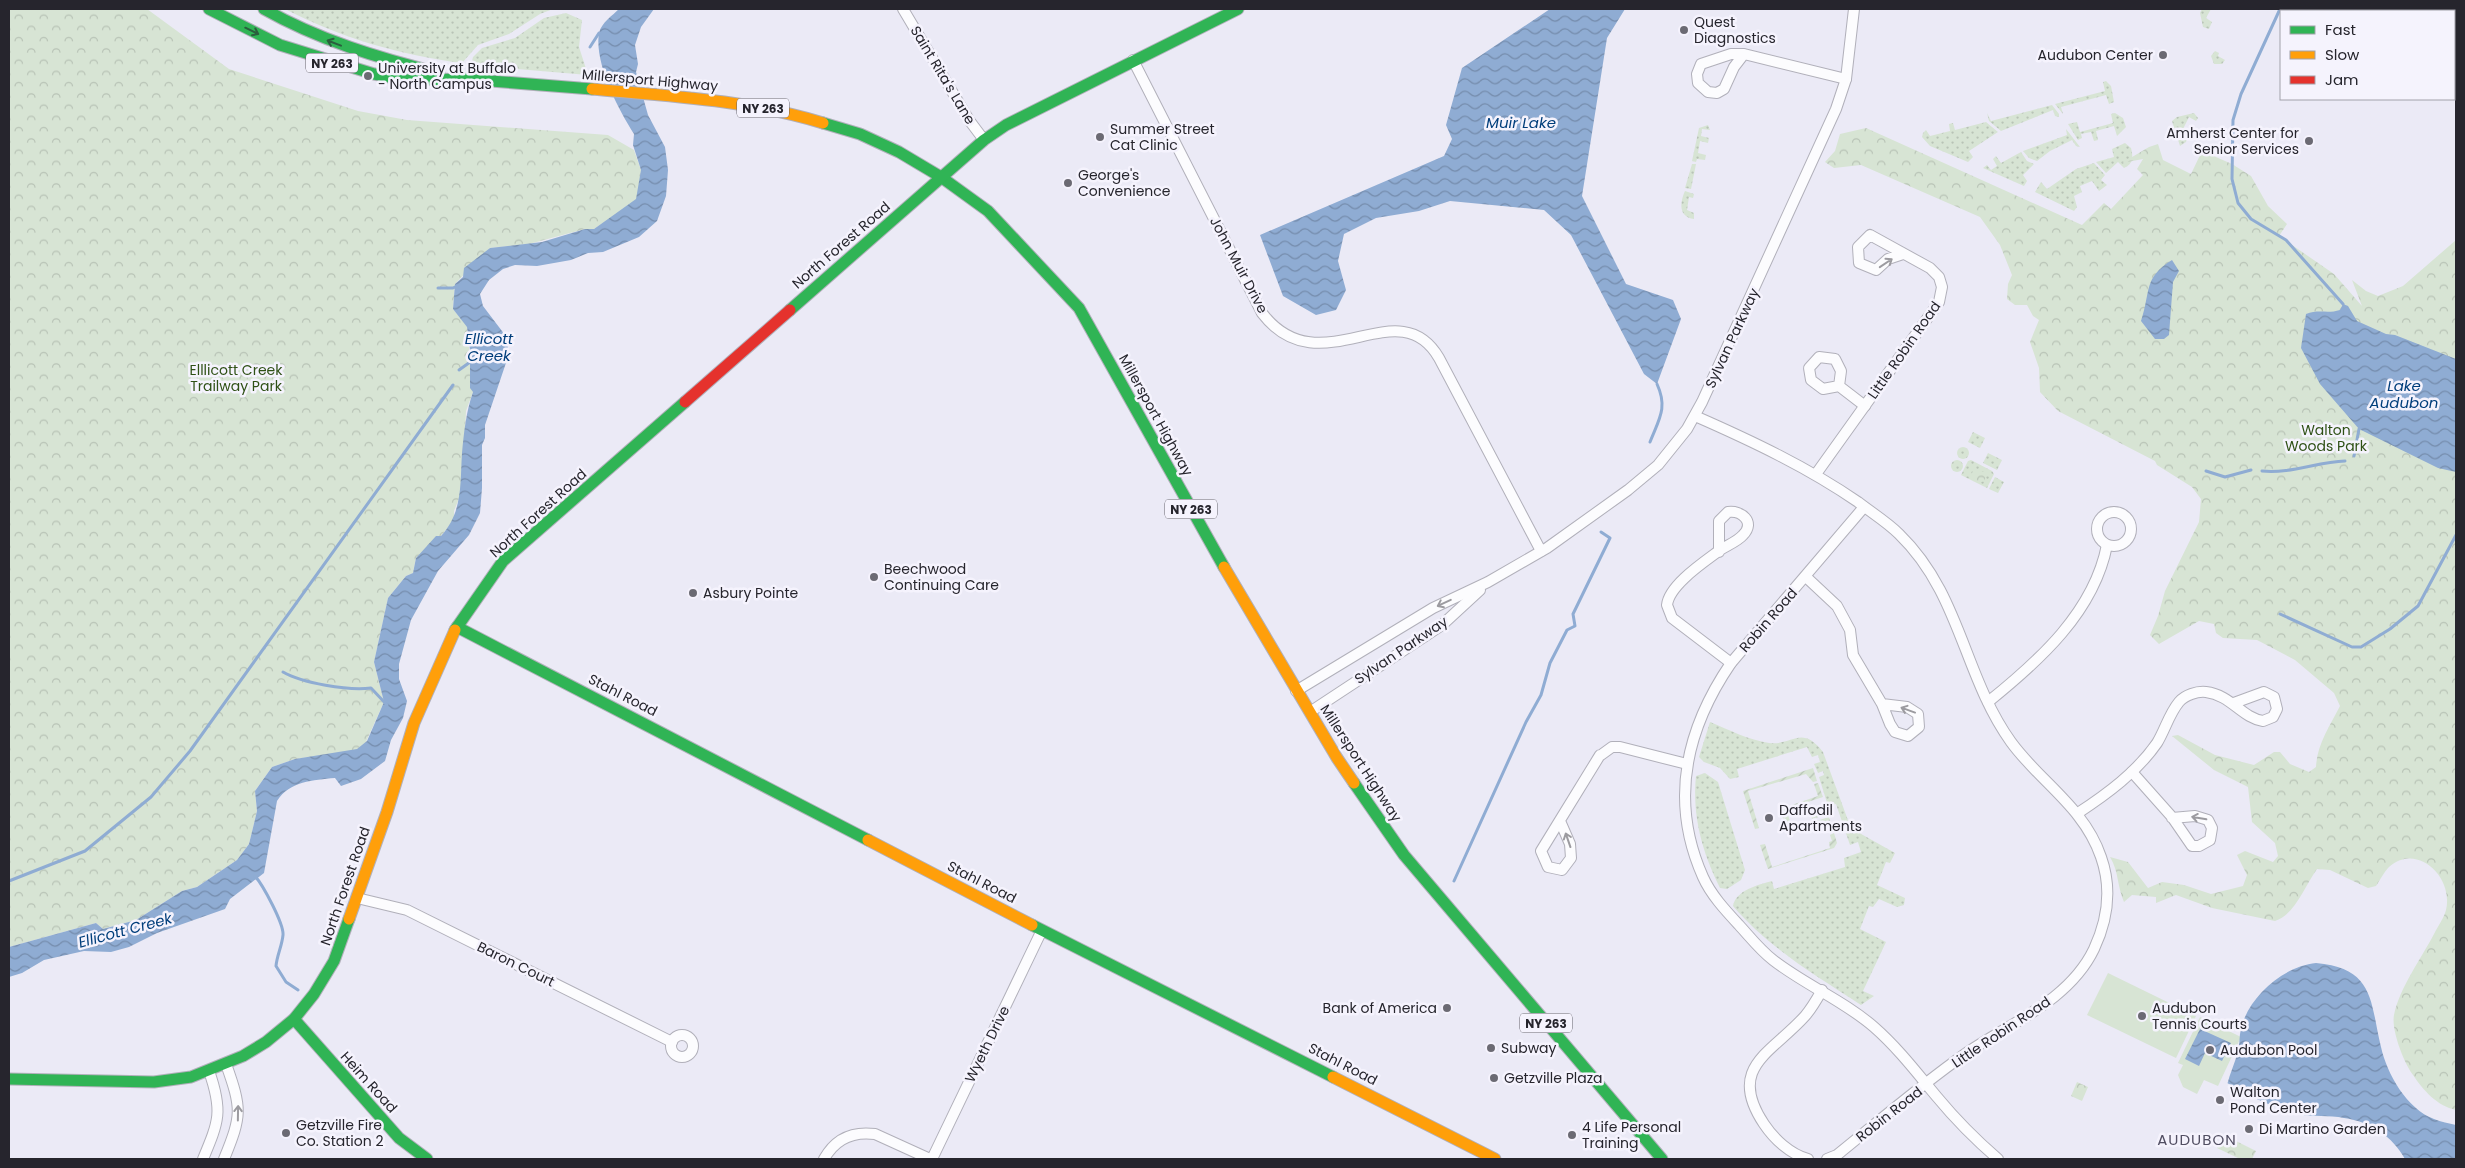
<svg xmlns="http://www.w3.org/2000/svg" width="2465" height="1168" viewBox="0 0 2465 1168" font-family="Poppins,sans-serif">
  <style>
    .grass { fill: url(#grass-dots) }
    .forest { fill: url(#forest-crowns) }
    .garden { fill: url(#garden-furrows) }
    .pitch { fill: #d7e4d4 }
    .water { fill: url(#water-waves) }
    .pier { fill: #ebeaf6 }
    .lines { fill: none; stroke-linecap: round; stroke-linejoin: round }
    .stream { stroke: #8facd3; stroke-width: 3 }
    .street-casing { stroke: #b1b0ba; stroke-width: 12 }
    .fast-casing { stroke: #b1b0ba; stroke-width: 13 }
    .slow-casing { stroke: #b1b0ba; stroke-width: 13 }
    .jam-casing { stroke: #b1b0ba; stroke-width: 13 }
    .street { stroke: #fcfcfe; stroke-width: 10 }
    .fast { stroke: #30b455; stroke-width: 11 }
    .slow { stroke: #ff9f0a; stroke-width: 11 }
    .jam { stroke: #e5322d; stroke-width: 11 }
    .oneway { stroke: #2a5e3d }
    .oneway2 { stroke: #9c9ba0 }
    .poi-dot { fill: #6b6a73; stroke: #f5f3fd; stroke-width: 2 }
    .labels { text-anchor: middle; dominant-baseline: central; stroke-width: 5; stroke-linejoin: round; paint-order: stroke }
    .shield { fill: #f5f3fd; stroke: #64636b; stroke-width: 1 }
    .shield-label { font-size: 12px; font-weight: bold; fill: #26252d }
    .poi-label { font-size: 14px; fill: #26252d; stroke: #f5f3fd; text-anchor: start }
    .street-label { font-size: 14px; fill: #26252d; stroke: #f5f3fd }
    .park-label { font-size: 14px; fill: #2f5116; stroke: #f5f3fd }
    .water-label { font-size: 15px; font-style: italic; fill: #003e7b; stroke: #f5f3fd }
    .neighbourhood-label { font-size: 15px; letter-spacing: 1px; fill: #524f63; stroke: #f5f3fd }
  </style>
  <defs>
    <pattern id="grass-dots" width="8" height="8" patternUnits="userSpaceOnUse" patternTransform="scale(1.25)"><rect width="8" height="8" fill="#d7e4d4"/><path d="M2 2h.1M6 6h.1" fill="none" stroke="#b8c3b6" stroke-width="1.8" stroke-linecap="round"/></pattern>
    <pattern id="forest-crowns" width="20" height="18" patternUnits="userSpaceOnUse" patternTransform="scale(1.25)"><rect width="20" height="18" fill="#d7e4d4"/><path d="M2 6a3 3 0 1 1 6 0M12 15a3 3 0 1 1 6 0" fill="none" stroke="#b8c3b6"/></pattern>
    <pattern id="garden-furrows" width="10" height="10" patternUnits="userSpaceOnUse" patternTransform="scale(1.25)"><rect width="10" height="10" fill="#d7e4d4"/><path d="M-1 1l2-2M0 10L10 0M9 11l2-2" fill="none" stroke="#b8c3b6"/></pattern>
    <pattern id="water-waves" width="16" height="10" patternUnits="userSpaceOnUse" patternTransform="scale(1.25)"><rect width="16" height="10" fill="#8facd3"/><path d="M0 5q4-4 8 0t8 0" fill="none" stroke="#758cac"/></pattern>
  </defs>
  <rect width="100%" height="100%" fill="#ebeaf6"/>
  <g class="grass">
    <path d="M285,9H553L540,14L509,34L478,45L462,63C400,55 341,38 285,9Z"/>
    <path d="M2202,9H2211L2206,18L2212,22L2209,29L2203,27L2200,13Z"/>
    <path d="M566,13L582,20L579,47L588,75L471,65L473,57L482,48L515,38L544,18Z"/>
    <path d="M2215,51L2219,53L2218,56L2225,60L2222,64H2214L2211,56Z"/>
    <path d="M2106,81L2111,86L2114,102L2109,104L2106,95L2061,107L2063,114L2055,104L2105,91L2103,82Z"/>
    <path d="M2052,105L2059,114V117L2055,116L2053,110L2001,131L1989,121L1987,113L1991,121Z"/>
    <path d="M2115,113L2123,118L2126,127L2117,136L2114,126L2096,131L2098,140L2094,141L2091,132L2081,134L2082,138L2078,140L2068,124L2077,122L2080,132L2113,123L2111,114Z"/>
    <path d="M2194,113L2198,118L2196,121L2189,117L2180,135L2187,139L2186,142L2180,146L2172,121L2177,117Z"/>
    <path d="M1986,122L1998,132L1969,151L1973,157L1968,162L1930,146L1922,137L1923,133L1926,130L1930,136L1950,131L1949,124L1953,123L1955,130Z"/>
    <path d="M1708,125L1710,130L1702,129L1701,136L1709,138L1708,143L1700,141L1698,153L1706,155L1705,160L1697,159L1696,162L1692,161L1699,128Z"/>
    <path d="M2066,129L2080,147L2076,146L2072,140L2050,151L2037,161L2029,158L2023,151L2067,135Z"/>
    <path d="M2125,143L2131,148C2133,156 2134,164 2124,168L2118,162L2106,173L2096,162L2114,157L2112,149Z"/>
    <path d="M2021,152L2027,161L2034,164L2023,175L2027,181L2024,186L1983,168L1987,165L1991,170L1997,166L1993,159L1996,156L2001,163Z"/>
    <path d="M2094,163L2105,175L2101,180L2107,185L2099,191L2092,181L2080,186L2082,192L2074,196L2077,207L2074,211L2035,192L2041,182L2047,189L2076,169Z"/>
    <path d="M1692,164H1696L1691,189L1685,188Z"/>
    <path d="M1685,191L1694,194L1693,198L1689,197L1687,210L1694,213V219C1678,217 1680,202 1685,191Z"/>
    <path d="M1973,432L1985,438L1980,448L1968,442Z"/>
    <circle cx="1963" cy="453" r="6"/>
    <path d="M1988,453L2002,460L1997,470L1983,463Z"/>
    <path d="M1971,460L1992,471L1994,474L1987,488L1961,475L1968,461Z"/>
    <circle cx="1957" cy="466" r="6"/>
    <path d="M1995,477L2004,482L1998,493L1989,489Z"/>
    <path d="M1710,722C1729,730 1749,740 1769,743C1793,746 1801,724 1823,752L1849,823L1854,830L1895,853L1890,863L1886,862L1877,885L1905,898L1904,905L1897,907L1879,899L1873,907L1869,906L1860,929L1886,942L1863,991L1874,996L1861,1005C1815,975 1769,948 1733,906C1736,890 1758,885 1772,881L1774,889L1845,867L1844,858L1861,852L1858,842L1850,845L1836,804L1828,806L1819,777L1824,775L1823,771L1818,773L1814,764L1820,762L1818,755L1812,757L1807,747L1737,769L1739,777L1730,779L1720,768L1704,762L1699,757Z"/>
    <path d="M1705,773L1718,782L1745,870L1741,880L1727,889L1720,888C1702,852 1692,816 1696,776Z"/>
    <path d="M1824,801L1828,814L1812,819L1808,806L1818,811Z"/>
  </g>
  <g class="forest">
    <path d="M9,9H147L229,69L358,111L407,120L608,135L634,150L641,170L639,199L594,229H585L529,244L490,248L455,284L453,309L467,326L473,392L466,411L462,491L454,511V520L441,536L416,558L413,573L406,576L388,598L374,662L384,702L365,744L355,751L295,759L272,767L255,791L257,811L249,844L237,860L197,887L182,891L136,920L103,929L96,923L9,947Z"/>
    <path d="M1866,128L2082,225L2104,203L2111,209L2143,175L2137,169L2143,159L2122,163L2149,147L2158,144L2163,160L2191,174L2202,151L2232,164L2251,176L2268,206L2287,224L2279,236L2334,274L2362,306L2352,280L2366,291L2378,296L2403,286L2456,240V1110C2437,1106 2423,1090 2413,1075C2404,1063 2391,1030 2394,1015C2400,987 2421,959 2434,934C2438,926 2444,918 2446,910C2454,876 2416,842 2389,867C2384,872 2380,880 2376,886L2368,888L2330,870L2317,869C2304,887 2295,915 2275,921L2212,908L2176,895L2156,903V897L2132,895L2124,902C2117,886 2119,872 2110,857L2128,862L2148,888L2162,882L2184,885L2211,894L2243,886L2247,875L2237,855L2245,851L2273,862L2278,856L2275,843L2252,822L2248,787L2214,770L2172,736L2178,735L2215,755L2254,765L2274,752H2280L2290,764L2309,772L2316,767C2317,744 2330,726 2340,706L2334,693L2295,660L2257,640L2223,638L2216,633L2214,624L2199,621L2159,644L2150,635L2158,616L2165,591L2199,522L2201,499L2192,487L2157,465L2155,461L2058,411L2040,392L2039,368L2030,342L2039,320L2033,316L2027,305H2015L2007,299L2008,284L2012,275L2000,245L1980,217L1861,165L1834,168L1825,162L1835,151L1840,134Z"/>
    <path d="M1974,469L1987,473L1984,481L1978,483L1972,480L1971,475Z"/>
    <path d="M2077,1082L2088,1087L2082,1101L2071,1096Z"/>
    <path d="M2230,1138L2256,1151L2252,1159H2240L2217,1148L2220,1142Z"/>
  </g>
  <g class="garden">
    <path d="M1813,768L1817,781L1813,782L1806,774L1748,791L1759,828L1755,829L1743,791Z"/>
    <path d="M1818,783L1823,797L1786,809L1792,827L1787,831L1780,809L1818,796L1814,784Z"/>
    <path d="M1829,817L1833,831L1830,833L1826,822L1791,834L1794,828Z"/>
    <path d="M1834,833L1837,843L1834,848L1768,869L1760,845L1765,844L1772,867L1830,848L1829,842L1832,841L1830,835Z"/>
  </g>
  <g class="pitch">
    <path d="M2108,973L2196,1016L2176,1058L2087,1015Z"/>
    <path d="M2200,1017L2241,1037L2218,1086L2204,1080L2197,1094L2183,1087L2178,1075L2183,1065L2178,1063Z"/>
  </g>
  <g class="water">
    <path d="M619,9H654L641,27L635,45L638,64L636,72L648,115L665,147L668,170L666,196L657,221L639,237L603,252L588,253L571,260L537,266L515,265L503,269L489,280L480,294L483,306L505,335L509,354L485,425V438L482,445V488L480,513L469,535L438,571L411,620L399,664V679L407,701L403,718L391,740L385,761L361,779L341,786L335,778C313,780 290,781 277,801L264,873L230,899L225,909L157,933L129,947L111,952L84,951L44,960L22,973L9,977V947L96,923L103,929L136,920L182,891L197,887L237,860L249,844L257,811L255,791L272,767L295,759L357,749L367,741L384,702L374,662L388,598L406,576L413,573L416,558L436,536H441C463,512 460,484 462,453C464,432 466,412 473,392L470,388V350L467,327L453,309L455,284L463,277L464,268L490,248L542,242L585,229H594L636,199L641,170L633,145L634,134C618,109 594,63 599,33C601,23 613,15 619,9Z"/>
    <path d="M1550,9H1625L1607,38L1582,196L1626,284L1673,300L1681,319L1657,384L1644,374L1571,235L1544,210L1450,201L1419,211L1376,218L1344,234L1338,261L1346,290L1336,310L1316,315L1283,296L1260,235L1444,156L1452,139L1446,125L1462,68Z"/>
    <path d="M2172,260L2179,271L2173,282L2169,335L2164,339H2155L2141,321C2151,291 2143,278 2172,260Z"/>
    <path d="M2343,304L2348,306L2357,321L2386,334L2395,335L2456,359V472L2438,468L2359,429L2320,384L2301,348L2306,314C2318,309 2328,314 2340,310Z"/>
    <path d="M2316,963C2375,968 2370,1002 2381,1047C2387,1074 2407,1109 2434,1119C2441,1122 2449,1123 2456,1125V1159H2405C2392,1136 2371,1122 2344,1118C2329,1115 2313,1117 2298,1114C2273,1108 2251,1096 2227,1085C2230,1073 2235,1063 2238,1051C2240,1043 2239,1036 2241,1029C2248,997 2284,966 2316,963Z"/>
    <path d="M2200,1029L2231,1043L2222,1061L2205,1053L2199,1066L2185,1059Z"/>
  </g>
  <path class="pier" d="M2225,1082L2251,1095L2250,1098L2226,1087Z"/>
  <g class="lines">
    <g class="stream">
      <path d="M2280,9L2241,94L2233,120L2232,179L2238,203L2251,219L2286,240L2343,304"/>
      <path d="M590,47L599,33"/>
      <path d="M438,288H453L457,286"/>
      <path d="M459,370L473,360"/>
      <path d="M1650,442C1659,419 1668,408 1657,384"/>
      <path d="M2354,456L2359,429"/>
      <path d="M2206,471L2225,477L2251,470"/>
      <path d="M2262,471C2290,474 2317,462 2345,461"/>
      <path d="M2280,614L2352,647H2361L2390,629L2418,606L2456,535"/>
      <path d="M283,672C302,683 348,691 371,688L387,705"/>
      <path d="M255,876C263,885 284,924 283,935C282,946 277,955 276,966L286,982L298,990"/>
      <path d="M9,881L85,851L151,797L190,751L453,385"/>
      <path d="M1454,881L1526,722L1541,695L1550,663L1567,630L1575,626L1573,614L1610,538L1601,532"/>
    </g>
    <g class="street-casing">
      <g id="street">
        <path d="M903,9L969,120L984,140"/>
        <path d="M1744,54L1734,67L1724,89L1717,93L1708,92L1698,83L1697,74L1701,64L1731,54H1744L1846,79"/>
        <path d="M1133,60L1262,313C1320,389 1398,287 1439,358L1541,551"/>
        <path d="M1839,386L1841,371L1835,359L1819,357L1809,368L1811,380L1823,389L1839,386L1865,406"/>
        <path d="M1695,416C1752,441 1807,467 1858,502C1872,513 1887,522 1899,534C1961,594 1963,675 2011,742C2040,782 2084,807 2101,857C2112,888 2108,919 2094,949C2069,1001 2010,1023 1965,1054C1921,1085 1879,1121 1837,1155L1827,1159"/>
        <path d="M1816,474L1939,302L1942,287L1939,277L1930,268L1870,235L1858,247L1859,263L1876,270L1888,259L1903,254"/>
        <path d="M1864,507L1731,663C1686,729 1669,801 1703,877C1711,895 1726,911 1739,925C1750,937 1760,950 1773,960C1805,985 1843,1000 1874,1027C1898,1048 1917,1073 1937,1097C1956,1120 1976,1140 1998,1159"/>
        <circle cx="2114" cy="529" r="17"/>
        <path d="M1719,552V521L1728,512C1741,510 1756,522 1743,535C1738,541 1728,545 1720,550C1704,562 1669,585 1667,605L1672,618L1731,663"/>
        <path d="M1806,577L1837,606L1850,630L1853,655L1882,704L1890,724L1895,732L1908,736L1919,727L1918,714L1907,707L1882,704"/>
        <path d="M1296,691L1433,608L1488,582L1547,548L1628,490L1658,465L1687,429L1702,402L1836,109L1846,79L1854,9"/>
        <path d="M1988,702C2039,661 2094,612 2107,545"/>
        <path d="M1310,712L1442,625L1480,590"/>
        <path d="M2132,772L2172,817L2192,846H2199L2210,840L2212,828L2208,820L2195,816L2172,818"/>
        <path d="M2078,813C2107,794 2137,772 2157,743C2165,730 2169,714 2179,702C2185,695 2197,691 2206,692C2231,695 2242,718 2263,721L2273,717L2277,709L2274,697L2264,692L2234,703"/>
        <path d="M1560,821L1570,844L1571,858L1562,870L1548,867L1541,851L1600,755H1601L1612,747H1620L1687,764"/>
        <path d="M357,898L407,910L672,1042"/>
        <circle cx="682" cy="1046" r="11"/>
        <path d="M203,1159C219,1121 223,1111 209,1071"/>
        <path d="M224,1159C242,1115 242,1109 226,1064"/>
        <path d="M824,1159C835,1139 852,1131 875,1134L930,1159"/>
        <path d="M932,1159L1042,930"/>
        <path d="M1808,1159C1790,1154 1774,1139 1764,1124C1726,1067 1772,1053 1805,1016C1812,1008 1817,999 1822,990"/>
      </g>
    </g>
    <g class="fast-casing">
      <g id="fast">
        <path d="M209,9L280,45L374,74L406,80L465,79L592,89"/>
        <path d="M264,9C319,40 378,58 439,73"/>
        <path d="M823,123L860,134L899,152L941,177L988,211L1079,308L1224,567"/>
        <path d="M790,310L984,140L1006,125L1238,9"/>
        <path d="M457,627L868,840"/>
        <path d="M455,630L503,561L685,402"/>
        <path d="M1354,783L1404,855L1662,1159"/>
        <path d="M1032,925L1333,1077"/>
        <path d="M294,1019L399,1138L427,1159"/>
        <path d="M9,1079L154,1082L191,1077L243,1056L266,1042L294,1019L314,994L334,961L349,919"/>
      </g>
    </g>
    <g class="slow-casing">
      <g id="slow">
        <path d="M592,89C670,96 748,100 823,123"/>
        <path d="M1224,567L1337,758L1354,783"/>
        <path d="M868,840L1032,925"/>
        <path d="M349,919L387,812L414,723L455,630"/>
        <path d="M1333,1077L1495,1159"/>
      </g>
    </g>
    <g class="jam-casing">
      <path id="jam" d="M685,402L790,310"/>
    </g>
    <use href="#street" class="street"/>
    <use href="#fast" class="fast"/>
    <use href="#slow" class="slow"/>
    <use href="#jam" class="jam"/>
  </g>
  <defs><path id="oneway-shaft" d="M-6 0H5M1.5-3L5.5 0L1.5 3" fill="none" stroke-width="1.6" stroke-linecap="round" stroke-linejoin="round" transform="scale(1.25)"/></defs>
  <g class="oneway">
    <use href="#oneway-shaft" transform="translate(252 31) rotate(26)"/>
    <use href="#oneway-shaft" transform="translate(334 43) rotate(-159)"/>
  </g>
  <g class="oneway2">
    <use href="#oneway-shaft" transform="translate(1886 263) rotate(-34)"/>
    <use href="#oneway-shaft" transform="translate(1444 603) rotate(155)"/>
    <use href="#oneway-shaft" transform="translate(1908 710) rotate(-160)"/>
    <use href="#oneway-shaft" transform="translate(2199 818) rotate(-170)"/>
    <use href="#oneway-shaft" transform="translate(1568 840) rotate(-109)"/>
    <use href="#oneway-shaft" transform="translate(238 1113) rotate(-89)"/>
  </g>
  <g class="poi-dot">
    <circle cx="1684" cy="30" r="5"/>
    <circle cx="2163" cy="55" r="5"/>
    <circle cx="368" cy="76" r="5"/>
    <circle cx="1100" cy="137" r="5"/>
    <circle cx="2309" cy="141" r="5"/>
    <circle cx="1068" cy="183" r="5"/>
    <circle cx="874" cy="577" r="5"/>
    <circle cx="693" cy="593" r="5"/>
    <circle cx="1769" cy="818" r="5"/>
    <circle cx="1447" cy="1008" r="5"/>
    <circle cx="2142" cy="1016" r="5"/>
    <circle cx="1491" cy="1048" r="5"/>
    <circle cx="2210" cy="1050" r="5"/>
    <circle cx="1494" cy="1078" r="5"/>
    <circle cx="2220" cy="1100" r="5"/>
    <circle cx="2249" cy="1129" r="5"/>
    <circle cx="286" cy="1133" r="5"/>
    <circle cx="1572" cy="1135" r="5"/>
  </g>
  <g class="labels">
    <g class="shield">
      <rect x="306" y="53.5" width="52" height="19" rx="4"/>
      <rect x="737" y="98.5" width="52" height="19" rx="4"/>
      <rect x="1165" y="499.5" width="52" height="19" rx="4"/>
      <rect x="1520" y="1013.5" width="52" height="19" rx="4"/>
    </g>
    <g class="shield-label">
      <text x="332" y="63">NY 263</text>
      <text x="763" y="108">NY 263</text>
      <text x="1191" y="509">NY 263</text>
      <text x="1546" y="1023">NY 263</text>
    </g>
    <g class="poi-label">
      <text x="1694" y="22">Quest<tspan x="1694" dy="16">Diagnostics</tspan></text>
      <text x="2153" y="55" text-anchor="end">Audubon Center</text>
      <text x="378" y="68">University at Buffalo<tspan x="378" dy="16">- North Campus</tspan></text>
      <text x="1110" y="129">Summer Street<tspan x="1110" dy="16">Cat Clinic</tspan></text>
      <text x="2299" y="133" text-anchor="end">Amherst Center for<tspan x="2299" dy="16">Senior Services</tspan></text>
      <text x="1078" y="175">George's<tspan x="1078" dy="16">Convenience</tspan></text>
      <text x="884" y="569">Beechwood<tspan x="884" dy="16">Continuing Care</tspan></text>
      <text x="703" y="593">Asbury Pointe</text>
      <text x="1779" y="810">Daffodil<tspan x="1779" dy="16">Apartments</tspan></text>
      <text x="1437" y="1008" text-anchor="end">Bank of America</text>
      <text x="2152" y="1008">Audubon<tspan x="2152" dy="16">Tennis Courts</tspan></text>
      <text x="1501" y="1048">Subway</text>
      <text x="2220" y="1050">Audubon Pool</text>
      <text x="1504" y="1078">Getzville Plaza</text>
      <text x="2230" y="1092">Walton<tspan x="2230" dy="16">Pond Center</tspan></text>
      <text x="296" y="1125">Getzville Fire<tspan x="296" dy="16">Co. Station 2</tspan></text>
      <text x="1582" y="1127">4 Life Personal<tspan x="1582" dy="16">Training</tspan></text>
      <text x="2259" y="1129">Di Martino Garden</text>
    </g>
    <g class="street-label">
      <text transform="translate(943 75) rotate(59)">Saint Rita's Lane</text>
      <text transform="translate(650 80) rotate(5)">Millersport Highway</text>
      <text transform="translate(841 245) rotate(-41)">North Forest Road</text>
      <text transform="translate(1239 265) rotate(62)">John Muir Drive</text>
      <text transform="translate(1732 338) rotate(-65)">Sylvan Parkway</text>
      <text transform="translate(1904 350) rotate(-55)">Little Robin Road</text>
      <text transform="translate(1156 415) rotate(61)">Millersport Highway</text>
      <text transform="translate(538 513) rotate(-42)">North Forest Road</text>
      <text transform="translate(1768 620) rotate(-49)">Robin Road</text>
      <text transform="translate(1401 650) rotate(-34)">Sylvan Parkway</text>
      <text transform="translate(623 695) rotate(27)">Stahl Road</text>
      <text transform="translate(1361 763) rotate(57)">Millersport Highway</text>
      <text transform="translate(982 882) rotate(27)">Stahl Road</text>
      <text transform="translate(345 886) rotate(-71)">North Forest Road</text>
      <text transform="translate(516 964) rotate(26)">Baron Court</text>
      <text transform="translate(2001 1032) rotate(-34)">Little Robin Road</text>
      <text transform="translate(987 1044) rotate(-64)">Wyeth Drive</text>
      <text transform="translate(1343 1064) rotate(27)">Stahl Road</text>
      <text transform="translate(369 1082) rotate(48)">Heim Road</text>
      <text transform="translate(1889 1114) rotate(-38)">Robin Road</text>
    </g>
    <g class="park-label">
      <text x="236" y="370">Elllicott Creek<tspan x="236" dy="16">Trailway Park</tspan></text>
      <text x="2326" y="430">Walton<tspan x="2326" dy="16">Woods Park</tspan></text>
    </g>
    <g class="water-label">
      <text x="1521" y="122">Muir Lake</text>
      <text x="489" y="338">Ellicott<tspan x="489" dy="17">Creek</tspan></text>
      <text x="2404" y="385">Lake<tspan x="2404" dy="17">Audubon</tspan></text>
      <text transform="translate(125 930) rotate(-15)">Ellicott Creek</text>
    </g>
    <g class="neighbourhood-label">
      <text x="2197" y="1139">AUDUBON</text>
    </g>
  </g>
  <rect width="2465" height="1168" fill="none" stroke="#26252d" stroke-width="20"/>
  <rect x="2280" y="10" width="175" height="90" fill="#f5f3fd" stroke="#a2a1aa"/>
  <rect x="2290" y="26" width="25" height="8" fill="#30b455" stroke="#a2a1aa"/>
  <text x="2325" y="35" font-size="15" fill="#26252d">Fast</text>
  <rect x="2290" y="51" width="25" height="8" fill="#ff9f0a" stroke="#a2a1aa"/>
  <text x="2325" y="60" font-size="15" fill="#26252d">Slow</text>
  <rect x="2290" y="76" width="25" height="8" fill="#e5322d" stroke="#a2a1aa"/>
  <text x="2325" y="85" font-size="15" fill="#26252d">Jam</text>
</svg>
